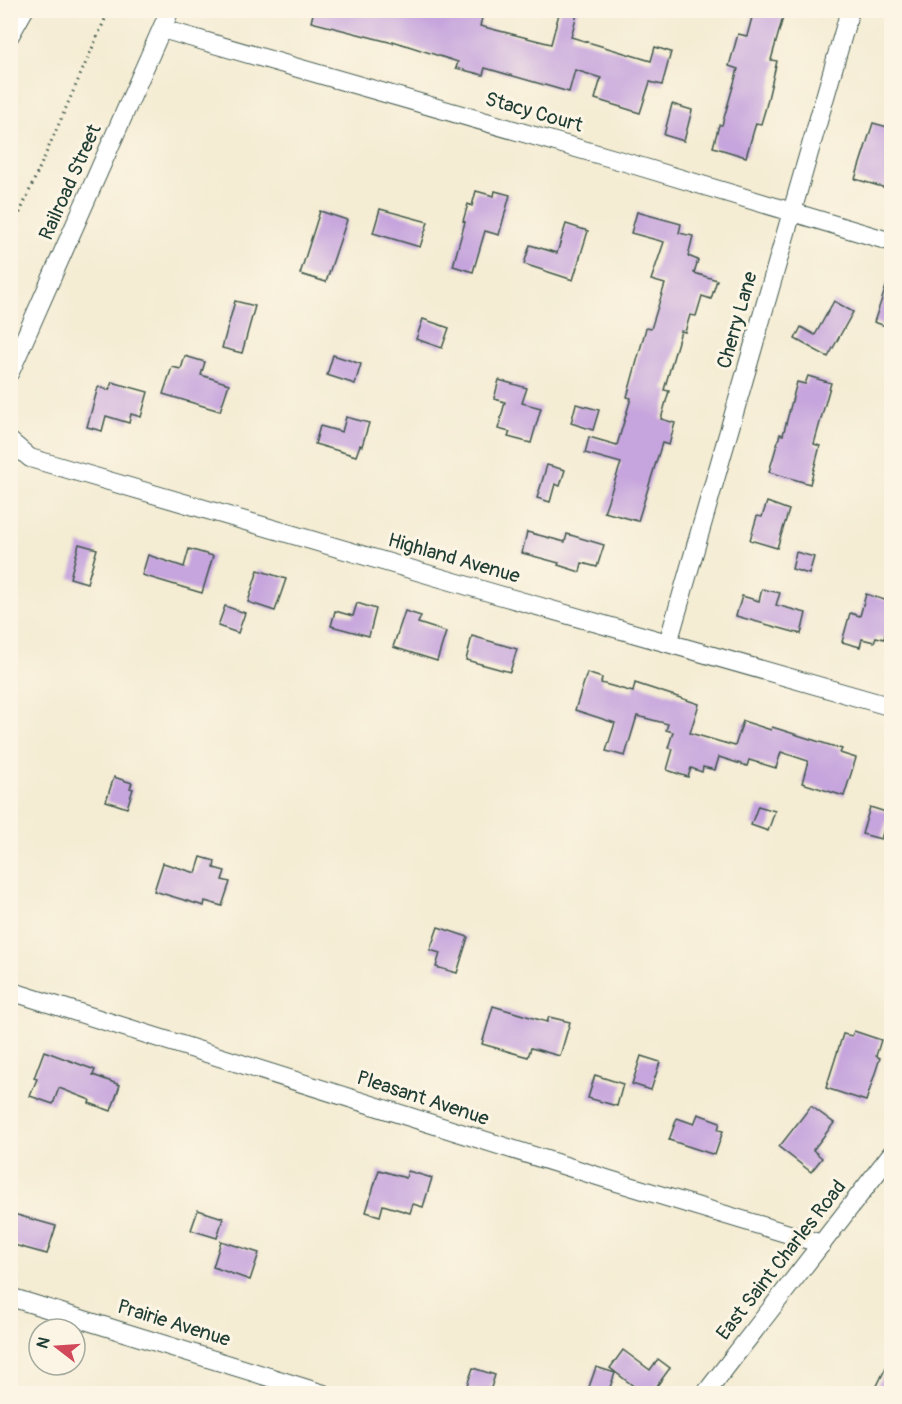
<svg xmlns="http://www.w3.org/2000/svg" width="902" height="1404" viewBox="0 0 902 1404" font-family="Pangolin,sans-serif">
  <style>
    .building { fill: #c6a4dd }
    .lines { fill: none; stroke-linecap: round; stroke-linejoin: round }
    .minor-casing { stroke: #3f574c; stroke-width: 20 }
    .path { stroke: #3f574c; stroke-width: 3; stroke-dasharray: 1.5 4.5; stroke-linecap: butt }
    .minor { stroke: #fff; stroke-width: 18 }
    .labels { text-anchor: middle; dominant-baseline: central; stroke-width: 6; stroke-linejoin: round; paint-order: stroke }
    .street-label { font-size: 20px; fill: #1f3d34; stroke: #fcf5e5 }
  </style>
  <rect width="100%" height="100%" fill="#fcf5e5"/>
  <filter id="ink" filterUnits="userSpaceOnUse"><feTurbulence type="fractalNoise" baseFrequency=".0167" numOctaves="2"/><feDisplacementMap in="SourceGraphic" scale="12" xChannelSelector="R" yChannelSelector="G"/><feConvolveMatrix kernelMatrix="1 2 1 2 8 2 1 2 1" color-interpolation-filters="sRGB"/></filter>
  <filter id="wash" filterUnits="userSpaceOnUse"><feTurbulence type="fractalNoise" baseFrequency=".008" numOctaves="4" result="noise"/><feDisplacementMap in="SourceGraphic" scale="24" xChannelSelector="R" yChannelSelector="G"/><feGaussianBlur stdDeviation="1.35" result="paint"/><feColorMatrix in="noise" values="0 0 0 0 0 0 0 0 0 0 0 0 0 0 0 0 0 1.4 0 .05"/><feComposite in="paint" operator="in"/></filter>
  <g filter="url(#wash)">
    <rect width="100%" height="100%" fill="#f4ecd3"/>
    <g id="blocks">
      <g class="building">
        <path d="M314,10H484L480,26L551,44L560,10H578L571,37L651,61L655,47L671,52L662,85L650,82L640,113L595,99L601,78L575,70L569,92L485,68L483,75L456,68L458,62L393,41V43L311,22Z"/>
        <path d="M754,10H785L771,60L777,61L766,107L761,124L756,123L746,157L713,147L719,125H722L738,69L729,66L738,34L747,36Z"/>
        <path d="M672,104L692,110L684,141L664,135Z"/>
        <path d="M873,123L891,128V170L886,188L855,179Z"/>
        <path d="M476,191L494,196L495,191L510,195L499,235L485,231L473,272L453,266L465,222L463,221L468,204L472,206Z"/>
        <path d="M380,209L428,222L420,247L373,233Z"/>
        <path d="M320,211L347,220L326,282L300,274Z"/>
        <path d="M637,212L681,224L679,233L693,236L688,256L698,260L694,273L717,280L711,299L702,296L696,316L690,315L685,332L681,331L664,390L669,391L661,419L675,423L669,445L662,443L638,521L604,512L621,463L585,453L589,437L617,445L631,398L627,397L646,328L651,329L665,284L651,280L664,242L631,233Z"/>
        <path d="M566,224L588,231L573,280L524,264L530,245L557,253Z"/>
        <path d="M889,278L891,279V328L874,322Z"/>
        <path d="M235,301L255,306L242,353L222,348Z"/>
        <path d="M834,301L853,312L828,357L795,339L801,327L815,335Z"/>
        <path d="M423,319L449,328L442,348L416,339Z"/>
        <path d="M333,355L361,364L355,384L327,375Z"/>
        <path d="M185,356L205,362L201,375L229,384L220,411L163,394L172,367L181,369Z"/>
        <path d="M808,376L831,383L814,444L820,446L810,484L769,472L780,434L783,435L797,382L805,384Z"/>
        <path d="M499,380L527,388L522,403L541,408L531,443L508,437L510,432L498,429L505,402L494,399Z"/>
        <path d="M112,382L148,392L141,417L131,414L129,423L106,416L102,431L87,427L98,387L109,390Z"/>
        <path d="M576,404L599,410L593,430L571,423Z"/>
        <path d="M346,417L369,423L362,446L360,445L356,456L315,444L320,426L342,432Z"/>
        <path d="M547,465L565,470L560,486L555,484L550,502L537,498Z"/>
        <path d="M767,502L789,510L777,548L750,540L757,516L762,517Z"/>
        <path d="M527,532L565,542L567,534L604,545L597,567L582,563L580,572L558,565L559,563L522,553Z"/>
        <path d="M79,544L97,549L87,583L70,578Z"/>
        <path d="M189,549L213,556L202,593L142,575L148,555L184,567Z"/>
        <path d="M796,552L814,557L809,574L792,569Z"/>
        <path d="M258,570L286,579L275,611L248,602Z"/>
        <path d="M762,589L780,593L776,605L806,613L801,634L736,616L742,596L759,601Z"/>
        <path d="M866,594L891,602V612L884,639L876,637L874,642L862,639L860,647L842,642L850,613L860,616Z"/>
        <path d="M357,603L376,609L369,636L331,626L335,611L353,616Z"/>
        <path d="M225,606L245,613L238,633L218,626Z"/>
        <path d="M405,611L421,616L418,623L446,632L437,661L393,647Z"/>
        <path d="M472,636L517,649L510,672L466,660Z"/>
        <path d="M587,673L602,678L601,683L633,692L635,683L699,704L690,733L735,746L743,721L771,730L772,727L842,749L840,753L856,758L844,796L802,783L808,761L781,752L776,768L749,760L747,766L719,757L715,770L703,767L702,772L691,768L688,777L667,770L673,749L668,748L673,732L666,730L668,724L637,716L625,756L606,751L615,723L575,710Z"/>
        <path d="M114,777L132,783L130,788L133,789L127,808L106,801Z"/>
        <path d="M758,806L775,811L768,831L751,825Z"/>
        <path d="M870,807L889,813L881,839L862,834Z"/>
        <path d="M201,857L215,861L214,868L225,871L222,880L230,882L222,906L205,901L204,906L154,891L163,863L196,873Z"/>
        <path d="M438,927L468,937L457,973L436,967L440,953L430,950Z"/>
        <path d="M493,1006L547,1022L549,1017L570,1022L560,1056L531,1048L528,1057L482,1044Z"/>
        <path d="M854,1031L881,1040L876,1056L880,1058L866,1101L826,1088L843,1034L852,1036Z"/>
        <path d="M44,1051L95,1070L93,1075L120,1085L111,1111L89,1103L90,1100L59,1088L53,1104L30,1096L37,1079L34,1078Z"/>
        <path d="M641,1056L660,1062L651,1090L632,1084Z"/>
        <path d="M595,1075L623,1084L617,1106L588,1098Z"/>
        <path d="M811,1106L834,1123L813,1150L822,1158L811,1172L779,1147Z"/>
        <path d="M698,1114L720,1122L718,1130L723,1131L715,1155L669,1140L677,1118L694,1124Z"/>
        <path d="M379,1170L406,1178L408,1171L432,1178L423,1207L413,1204L410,1213L383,1205L380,1216L366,1212Z"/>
        <path d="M198,1210L223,1218L217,1238L191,1230Z"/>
        <path d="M10,1213L56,1226L47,1254L10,1244Z"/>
        <path d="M221,1241L259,1253L250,1280L213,1267Z"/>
        <path d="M623,1350L650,1370L658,1359L670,1368L651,1394H644L610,1368Z"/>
        <path d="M891,1357V1394H873Z"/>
        <path d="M596,1367L615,1373L608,1393L589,1387Z"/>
        <path d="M473,1368L495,1375L489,1394L466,1388Z"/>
      </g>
    </g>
  </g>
  <g filter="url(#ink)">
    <use href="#blocks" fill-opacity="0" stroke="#3f574c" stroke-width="1.5"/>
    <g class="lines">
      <g class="minor-casing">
        <g id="minor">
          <path d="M162,29L625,162L892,242"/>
          <path d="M10,35L24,10"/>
          <path d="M10,372L170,10"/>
          <path d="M10,441L30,458L499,595L892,707"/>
          <path d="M668,643L850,10"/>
          <path d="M10,991L610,1180L822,1244"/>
          <path d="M10,1297L324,1394"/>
          <path d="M705,1394L892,1153"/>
        </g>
      </g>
      <path class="path" d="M10,235L109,10"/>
      <use href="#minor" class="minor"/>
    </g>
  </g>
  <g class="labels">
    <g class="street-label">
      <text transform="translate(534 112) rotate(16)">Stacy Court</text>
      <text transform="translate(70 182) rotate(-66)">Railroad Street</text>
      <text transform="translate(737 320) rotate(-74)">Cherry Lane</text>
      <text transform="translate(454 558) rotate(16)">Highland Avenue</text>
      <text transform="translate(423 1098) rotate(18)">Pleasant Avenue</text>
      <text transform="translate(781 1260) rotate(-52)">East Saint Charles Road</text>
      <text transform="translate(174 1323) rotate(17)">Prairie Avenue</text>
    </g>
  </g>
  <rect width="902" height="1404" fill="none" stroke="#fcf5e5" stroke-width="36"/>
  <g transform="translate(57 1347) rotate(287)"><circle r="28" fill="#fcf5e5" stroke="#a4ab9e" stroke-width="1.5"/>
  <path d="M0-4.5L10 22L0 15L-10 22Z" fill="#d1495b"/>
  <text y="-9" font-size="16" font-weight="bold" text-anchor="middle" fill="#1f3d34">N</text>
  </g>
</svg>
